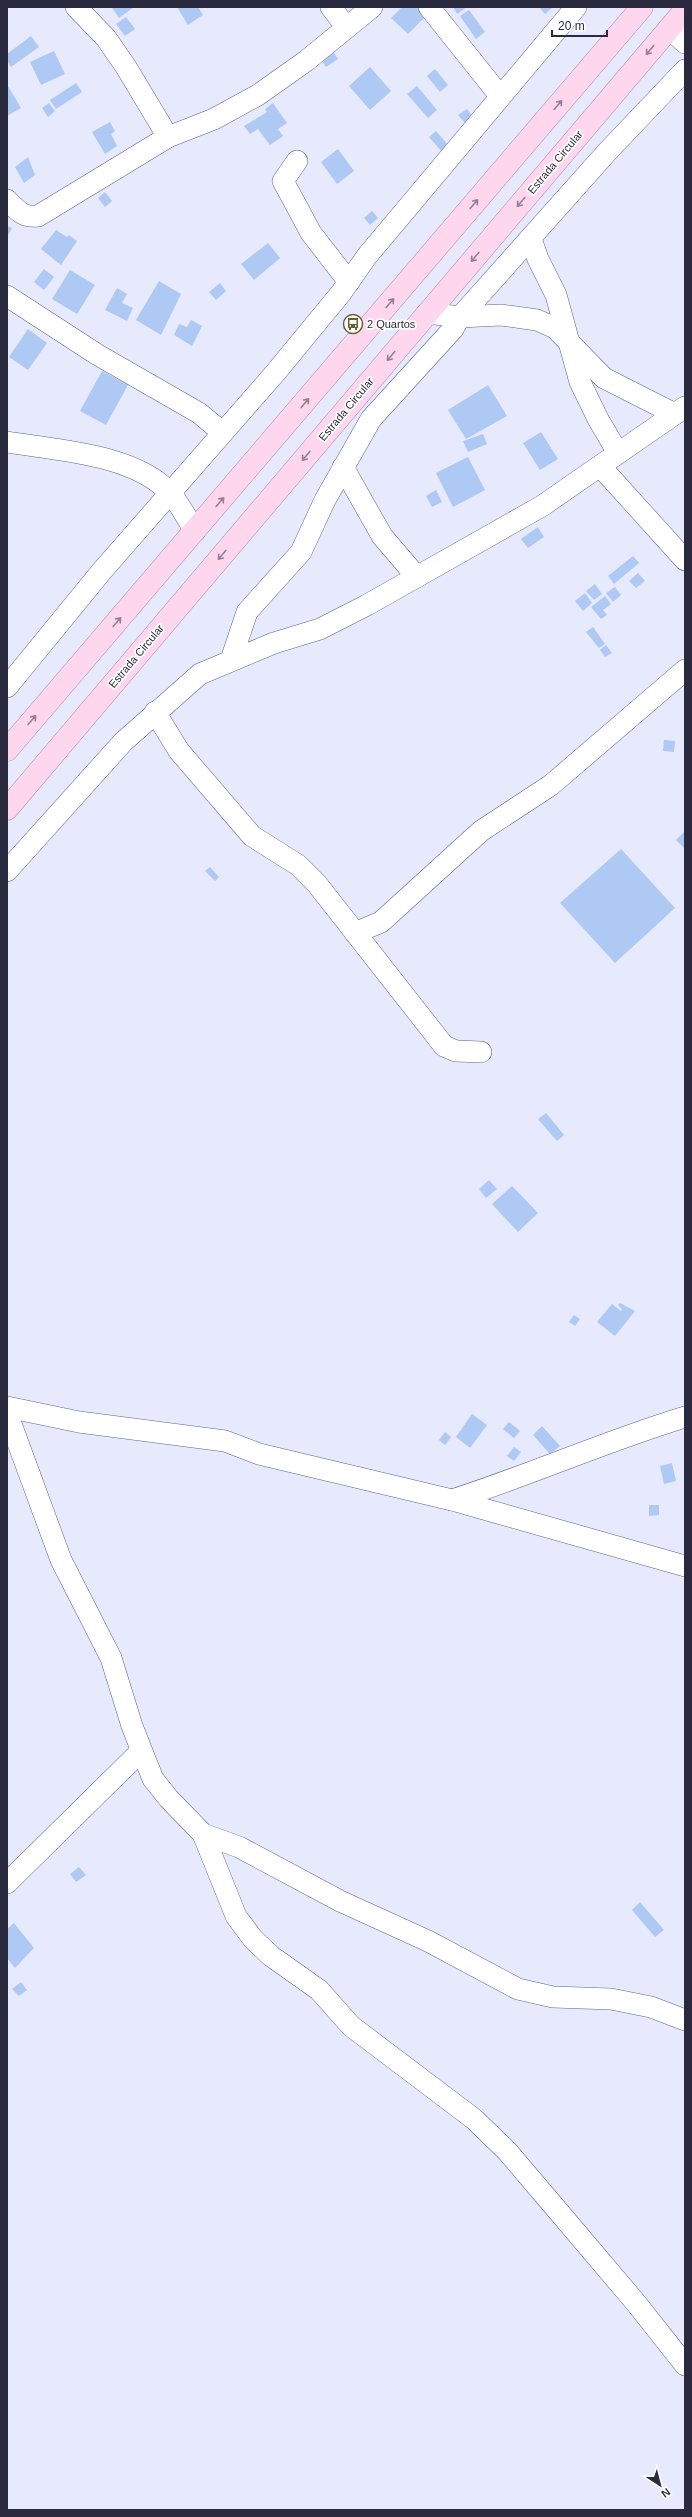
<svg xmlns="http://www.w3.org/2000/svg" width="692" height="2517" viewBox="0 0 692 2517" font-family="Arial,sans-serif">
  <style>
    .building { fill: #afc9f5 }
    .lines { fill: none; stroke-linecap: round; stroke-linejoin: round }
    .minor-casing { stroke: #60638e; stroke-width: 22 }
    .major-casing { stroke: #b389aa; stroke-width: 23 }
    .minor { stroke: #fff; stroke-width: 21 }
    .major { stroke: #fed7ef; stroke-width: 22 }
    .oneway { stroke: #948096 }
    .labels { text-anchor: middle; dominant-baseline: central; stroke-width: 3.5; stroke-linejoin: round; paint-order: stroke }
    .street-label { font-size: 11px; fill: #292a3d; stroke: #fff }
    .poi-label { font-size: 11px; fill: #292a3d; stroke: #fff; text-anchor: start }
  </style>
  <rect width="100%" height="100%" fill="#e7e9fd"/>
  <g class="building">
    <path d="M134,7L119,18L112,8L113,7Z"/>
    <path d="M177,7H198L203,15L188,25Z"/>
    <path d="M402,7H417L426,16L408,34L391,18Z"/>
    <path d="M453,7H467L457,14Z"/>
    <path d="M539,7H553L545,14Z"/>
    <path d="M469,10L485,32L476,39L460,16Z"/>
    <path d="M126,17L135,29L125,36L116,24Z"/>
    <path d="M31,36L39,47L11,67L7,61V54Z"/>
    <path d="M331,49L338,59L326,67L319,57Z"/>
    <path d="M54,51L65,74L41,85L30,62Z"/>
    <path d="M370,67L391,91L370,110L349,86Z"/>
    <path d="M435,69L448,85L440,92L427,76Z"/>
    <path d="M76,83L82,92L56,109L50,100Z"/>
    <path d="M8,86L21,108L7,116V87Z"/>
    <path d="M417,86L437,110L428,118L407,94Z"/>
    <path d="M49,103L55,111L48,117L42,108Z"/>
    <path d="M273,103L287,123L278,129L283,136L270,145L258,129L250,134L244,126L267,112L265,109Z"/>
    <path d="M467,109L473,117L465,123L458,115Z"/>
    <path d="M110,122L115,131L111,134L117,146L105,154L92,132Z"/>
    <path d="M436,131L450,147L443,153L429,137Z"/>
    <path d="M338,149L354,171L337,184L321,162Z"/>
    <path d="M28,157L35,175L24,183L15,167Z"/>
    <path d="M105,192L112,201L105,207L98,198Z"/>
    <path d="M372,211L378,218L370,225L364,218Z"/>
    <path d="M7,226L12,228L7,237Z"/>
    <path d="M56,230L67,237L69,235L77,241L61,265L41,249Z"/>
    <path d="M268,243L280,258L254,280L241,264Z"/>
    <path d="M44,269L54,277L44,290L34,282Z"/>
    <path d="M70,270L95,285L77,314L52,299Z"/>
    <path d="M159,281L181,294L161,335L136,320Z"/>
    <path d="M220,283L226,291L216,300L209,292Z"/>
    <path d="M117,288L127,294L122,303L133,308L127,321L105,310Z"/>
    <path d="M191,320L202,326L192,346L174,335L179,324L187,327Z"/>
    <path d="M28,329L47,343L28,370L9,357Z"/>
    <path d="M102,371L128,385L106,425L80,411Z"/>
    <path d="M488,385L507,416L466,439L448,410Z"/>
    <path d="M541,432L558,459L540,470L523,443Z"/>
    <path d="M483,434L487,444L468,452L463,441Z"/>
    <path d="M468,457L485,490L453,507L436,473Z"/>
    <path d="M436,490L442,502L432,507L426,496Z"/>
    <path d="M538,527L544,537L528,548L521,539Z"/>
    <path d="M633,556L639,563L614,584L608,576Z"/>
    <path d="M638,573L645,581L636,588L629,581Z"/>
    <path d="M595,584L602,594L594,600L586,591Z"/>
    <path d="M615,587L621,595L613,602L606,593Z"/>
    <path d="M585,593L592,603L583,611L575,601Z"/>
    <path d="M605,596L611,604L603,610L607,615L601,619L591,607Z"/>
    <path d="M593,627L605,644L599,648L586,632Z"/>
    <path d="M606,645L612,653L605,657L600,650Z"/>
    <path d="M664,740L675,741L674,752L663,751Z"/>
    <path d="M685,831V849L676,840Z"/>
    <path d="M621,849L675,908L615,963L560,903Z"/>
    <path d="M210,867L219,877L215,881L205,871Z"/>
    <path d="M546,1113L564,1135L557,1141L538,1119Z"/>
    <path d="M489,1180L497,1189L486,1198L479,1189Z"/>
    <path d="M512,1186L538,1213L518,1232L492,1204Z"/>
    <path d="M620,1303L635,1311L615,1336L597,1322L612,1304L621,1311L622,1309L618,1305Z"/>
    <path d="M574,1315L580,1319L575,1326L569,1322Z"/>
    <path d="M472,1414L487,1425L470,1448L456,1437Z"/>
    <path d="M509,1422L520,1431L514,1438L503,1429Z"/>
    <path d="M542,1426L560,1446L550,1454L533,1435Z"/>
    <path d="M445,1432L451,1437L445,1445L439,1440Z"/>
    <path d="M514,1447L521,1452L514,1461L507,1456Z"/>
    <path d="M672,1463L676,1481L664,1484L660,1466Z"/>
    <path d="M649,1505H659V1515L649,1516Z"/>
    <path d="M79,1867L86,1875L76,1882L70,1874Z"/>
    <path d="M640,1902L664,1930L655,1937L632,1910Z"/>
    <path d="M14,1923L34,1948L15,1968L7,1958V1929Z"/>
    <path d="M21,1982L27,1990L19,1996L12,1989Z"/>
  </g>
  <g class="lines">
    <g class="minor-casing">
      <g id="minor">
        <path d="M76,7L106,38L126,67L168,137"/>
        <path d="M331,7L346,27"/>
        <path d="M429,7L500,96"/>
        <path d="M669,28L685,43"/>
        <path d="M297,161L283,181L311,233L349,282"/>
        <path d="M7,200C17,210 23,218 38,216L168,137L214,119L258,95L306,61L372,7"/>
        <path d="M531,239L538,259L556,295L580,382L598,419L618,453"/>
        <path d="M7,296L98,355L199,413L222,432"/>
        <path d="M427,313L460,317L501,315L537,320L555,328L604,378L675,414"/>
        <path d="M7,442C56,450 135,454 170,493C180,504 187,519 195,531"/>
        <path d="M600,466L685,560"/>
        <path d="M343,467L382,536L417,577"/>
        <path d="M231,660L247,612L301,552L325,500L371,419L453,329L460,317L607,152L685,70"/>
        <path d="M7,687L101,572L276,372L341,293L367,256L576,7"/>
        <path d="M155,712L179,751L252,836L298,865L317,884L444,1046L456,1051L481,1052"/>
        <path d="M7,871L123,742L200,674L274,643L320,629L367,605L542,506L685,407"/>
        <path d="M355,933L381,922L481,831L551,785L685,670"/>
        <path d="M7,1407L79,1422L225,1441L259,1454L452,1500L685,1566"/>
        <path d="M7,1413L61,1560L111,1658L132,1726L153,1779L169,1799L203,1834L239,1847L340,1901L428,1941L518,1989L553,1997L611,1999L651,2007L685,2020"/>
        <path d="M452,1500C530,1475 606,1441 685,1417"/>
        <path d="M203,1834L236,1916L253,1939L271,1956L319,1990L351,2026L474,2119L507,2151L547,2198L636,2303L685,2365"/>
        <path d="M7,1883L141,1751"/>
      </g>
    </g>
    <g class="major-casing">
      <g id="major">
        <path d="M7,750L642,7"/>
        <path d="M7,809L685,10"/>
      </g>
    </g>
    <use href="#minor" class="minor"/>
    <use href="#major" class="major"/>
  </g>
  <defs><path id="oneway-shaft" d="M-6 0H5M1.5-3L5.5 0L1.5 3" fill="none" stroke-width="1.6" stroke-linecap="round" stroke-linejoin="round"/></defs>
  <g class="oneway">
    <use href="#oneway-shaft" transform="translate(650 50) rotate(130)"/>
    <use href="#oneway-shaft" transform="translate(558 105) rotate(-50)"/>
    <use href="#oneway-shaft" transform="translate(521 202) rotate(130)"/>
    <use href="#oneway-shaft" transform="translate(474 204) rotate(-50)"/>
    <use href="#oneway-shaft" transform="translate(475 257) rotate(130)"/>
    <use href="#oneway-shaft" transform="translate(390 303) rotate(-50)"/>
    <use href="#oneway-shaft" transform="translate(391 356) rotate(130)"/>
    <use href="#oneway-shaft" transform="translate(305 403) rotate(-50)"/>
    <use href="#oneway-shaft" transform="translate(306 456) rotate(130)"/>
    <use href="#oneway-shaft" transform="translate(220 502) rotate(-49)"/>
    <use href="#oneway-shaft" transform="translate(222 555) rotate(130)"/>
    <use href="#oneway-shaft" transform="translate(117 622) rotate(-49)"/>
    <use href="#oneway-shaft" transform="translate(32 720) rotate(-49)"/>
  </g>
  <defs>
    <g id="bus-ring" transform="scale(1)"><circle r="9.5" fill="#fff" stroke="#69622e" stroke-width="1.5"/><path d="M-5-6H5V4H4V6H2V4H-2V6H-4V4H-5ZM-3.5-4V0h7V-4ZM-3.5 1.2v1.5H-2V1.2ZM2 1.2v1.5H3.5V1.2Z" fill="#69622e"/></g>
  </defs>
  <g fill-rule="evenodd">
    <use href="#bus-ring" x="353" y="324"/>
  </g>
  <g class="labels">
    <g class="street-label">
      <text transform="translate(555 162) rotate(-50)">Estrada Circular</text>
      <text transform="translate(346 409) rotate(-50)">Estrada Circular</text>
      <text transform="translate(136 656) rotate(-50)">Estrada Circular</text>
    </g>
    <g class="poi-label">
      <text x="367" y="324">2 Quartos</text>
    </g>
  </g>
  <rect width="692" height="2517" fill="none" stroke="#292a3d" stroke-width="16"/>
  <g transform="translate(660 2485) rotate(144)" stroke="#ffffff" stroke-width="3" paint-order="stroke">
  <path d="M0-3L7 15L0 10L-7 15Z" fill="#292a3d"/>
  <text y="-6" font-size="11" font-weight="bold" text-anchor="middle" fill="#292a3d">N</text>
  </g>
  <path d="M552 30v6h55v-6" fill="none" stroke="#292a3d" stroke-width="2"/>
  <text x="558" y="30" font-size="12" fill="#292a3d" stroke="#ffffff" stroke-width="3" paint-order="stroke">20 m</text>
</svg>
